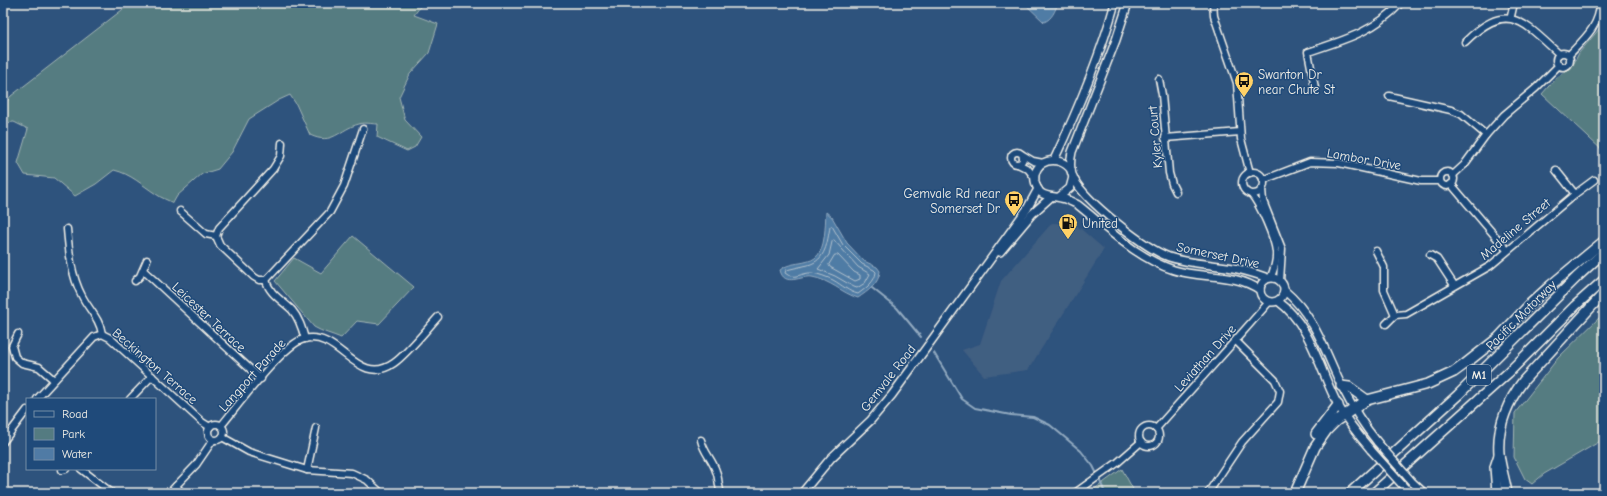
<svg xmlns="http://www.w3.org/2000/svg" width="1607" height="496" viewBox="0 0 1607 496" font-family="'Comic Neue',sans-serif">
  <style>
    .built { fill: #415e81 }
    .green { fill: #547b81; stroke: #a4b6b4 }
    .water { fill: #507ba5; stroke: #92aac0 }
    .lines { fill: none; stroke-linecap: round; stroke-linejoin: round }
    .shore { stroke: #b2c2cd; stroke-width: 1 }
    .stream { stroke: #92aac0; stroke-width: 2 }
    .minor-casing { stroke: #f4f1e8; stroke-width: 9 }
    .major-casing { stroke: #f4f1e8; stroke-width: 10 }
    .highway-casing { stroke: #f4f1e8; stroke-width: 12 }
    .minor { stroke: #1f4a7a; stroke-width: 6 }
    .major { stroke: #1f4a7a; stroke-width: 7 }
    .highway { stroke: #1f4a7a; stroke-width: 9 }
    .major-bridge-casing { stroke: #f4f1e8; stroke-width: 10; stroke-linecap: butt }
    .major-bridge { stroke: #1f4a7a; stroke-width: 7 }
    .labels { text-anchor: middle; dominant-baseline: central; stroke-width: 3; stroke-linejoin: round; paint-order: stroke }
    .shield { fill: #1f4a7a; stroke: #b4bfc7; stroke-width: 1 }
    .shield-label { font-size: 12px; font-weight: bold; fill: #f4f1e8 }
    .poi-label { font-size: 13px; fill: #f4f1e8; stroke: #1f4a7a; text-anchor: start }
    .street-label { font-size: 13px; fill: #f4f1e8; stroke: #1f4a7a }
  </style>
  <rect width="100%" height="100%" fill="#2e537d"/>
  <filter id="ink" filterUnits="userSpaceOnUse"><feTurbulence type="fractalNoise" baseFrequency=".025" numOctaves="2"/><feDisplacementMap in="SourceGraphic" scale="8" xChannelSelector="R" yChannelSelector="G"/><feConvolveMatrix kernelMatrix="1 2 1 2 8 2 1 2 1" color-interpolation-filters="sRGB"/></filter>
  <g filter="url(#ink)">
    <path class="built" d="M1052,223L1075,224L1104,249L1028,370L984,376L962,350L980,344L1001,281Z"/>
    <g class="green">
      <path d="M131,3H423L414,15L438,24L429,53L410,74L399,97L405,120L421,137L415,147L407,151L377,137L378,124C372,124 364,122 359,124C339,129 333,146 310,135L296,104L290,95L279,100L249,119L232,152L218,169L202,174L177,196L173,203C168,200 161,198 156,194C142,185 131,174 114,170L96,184L75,196L54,178L25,175L18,163L28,129L14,122L3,123V106L11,96Z"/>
      <path d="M1604,19V152L1542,94L1555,79L1573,65L1579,53L1600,28Z"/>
      <path d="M353,236L414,287L379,324L357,321L341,338C332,334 322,332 314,327L275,281L294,258L321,273Z"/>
      <path d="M1604,313V439L1544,474L1532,484L1525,479L1514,457L1515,413L1558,358Z"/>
      <path d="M1122,469L1135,493H1089Z"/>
    </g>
    <g class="water">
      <path d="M1024,3H1058C1055,11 1052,19 1044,22Z"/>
      <path d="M826,212L832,217L847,243L864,261L877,267L880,271C879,284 868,291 858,298C842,293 830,280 812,277C802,275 784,288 780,270C786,265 793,264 800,263C805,262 811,261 815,258C826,250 825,224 826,212Z"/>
    </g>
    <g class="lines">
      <g class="shore">
        <path d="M832,226L843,245L862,264L874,270L876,272C875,282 866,288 858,294C849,292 842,285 833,280C827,277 819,274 812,273C802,272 794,281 785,273L786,270C793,268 801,267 808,265C826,260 827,243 830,227Z"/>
        <path d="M834,240L858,267L870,274L865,283L857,288L854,287L835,276L818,269L829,255L832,242Z"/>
        <path d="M835,255H838L854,272L860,275V279L855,281L830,267L829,265Z"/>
      </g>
      <g class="stream">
        <path d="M872,288L897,308L921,337"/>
        <path d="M934,353L962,399L975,408L1011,415L1033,417L1050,425L1081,451L1093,466L1096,472"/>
        <path d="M1100,481L1105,493"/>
      </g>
      <g class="minor-casing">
        <g id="minor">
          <path d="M1213,3L1214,16L1237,83L1241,139L1250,173"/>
          <path d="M1511,16L1514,3"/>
          <path d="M1465,42C1507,0 1523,21 1559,54"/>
          <circle cx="1563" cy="60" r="7"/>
          <path d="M1569,55C1583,40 1600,26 1600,3"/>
          <path d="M1159,79L1162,95L1169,173L1172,184L1176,192"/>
          <path d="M1315,88L1308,52C1344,40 1374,32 1401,3"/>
          <path d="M1389,96L1451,110L1461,114L1486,135"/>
          <path d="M1165,138L1240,132"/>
          <circle cx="1017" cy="158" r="6"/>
          <path d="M1023,155L1033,161L1043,163"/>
          <path d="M1018,164L1028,169L1035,178"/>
          <path d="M1556,170L1575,194"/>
          <circle cx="1447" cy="179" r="7"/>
          <circle cx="1253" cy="183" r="11"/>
          <path d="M1453,175L1464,165L1486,135L1504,115L1536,88L1559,65"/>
          <path d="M1263,180L1310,162L1339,163L1421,181H1440"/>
          <path d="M1451,184L1507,250"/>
          <path d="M1262,189L1263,201L1282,249L1280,281"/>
          <path d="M1251,194C1260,204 1275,239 1276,252C1277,261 1274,269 1271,277"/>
          <path d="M180,211L206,234L216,236"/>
          <path d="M67,229C69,252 71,275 82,296C89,310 100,319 102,334"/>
          <path d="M1376,251L1384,267V290L1395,315"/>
          <path d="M1430,255L1437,259L1454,285"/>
          <path d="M143,270L261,379"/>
          <path d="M266,280H259L254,277L220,245L216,236L219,228L273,169L281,156L282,143"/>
          <path d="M266,280L330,212L344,186L363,129"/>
          <path d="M266,280C269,294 282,300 292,310C299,318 302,328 305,339"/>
          <path d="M135,281L140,276L147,260"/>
          <path d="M1386,324L1395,315L1406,314L1490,266L1575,194L1594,180"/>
          <path d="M18,334L12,346L15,357L22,363L39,367L54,380"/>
          <path d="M37,399L94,337L102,334L110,338L202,422L210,427"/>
          <path d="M130,399L152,376"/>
          <circle cx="216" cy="432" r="8"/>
          <path d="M221,426C237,407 283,344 304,339C340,330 357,389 394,363C408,353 426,330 438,317"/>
          <circle cx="1149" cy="436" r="10"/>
          <path d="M1156,429C1193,387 1232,345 1269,302"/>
          <path d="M222,437L249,452L307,470L352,473L367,480L381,493"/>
          <path d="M701,440C704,453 712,459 716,471C719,478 718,486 721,493"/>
          <path d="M3,442L27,410"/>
          <path d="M81,469L112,493"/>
          <path d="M62,470L66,469"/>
          <path d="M307,470L316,428"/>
          <path d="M176,486L182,493"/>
          <path d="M169,493L196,465L213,440"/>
          <path d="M1075,493L1117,463L1141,442"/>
          <path d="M1208,493L1242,442L1278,402L1280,391L1275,380L1236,341"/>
        </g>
      </g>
      <g class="major-casing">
        <g id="major">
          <path d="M1128,3L1116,40L1072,152C1070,161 1069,170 1074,179C1085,201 1146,249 1169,257C1190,264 1211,264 1233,268C1245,270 1256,274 1268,278"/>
          <path d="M1054,160C1078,109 1100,57 1115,3"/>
          <path d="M1071,170C1059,153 1032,160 1035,181C1038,198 1049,195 1061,198C1067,199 1072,202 1078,205C1108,229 1137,258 1174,270C1202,279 1234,272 1260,290"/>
          <path d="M1059,197L1070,188L1073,177"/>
          <path d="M1000,252L1032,214L1051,197"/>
          <circle cx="1272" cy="290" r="12"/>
          <path d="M1285,291C1315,316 1325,352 1342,387C1352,407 1364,426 1378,443"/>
          <path d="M1278,301C1312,326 1319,370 1338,405C1347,421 1359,436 1371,450"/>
          <path d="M1412,482L1424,493"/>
          <path d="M802,493L831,458L871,420L892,395L1027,209L1038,189"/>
        </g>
      </g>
      <g class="highway-casing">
        <g id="highway">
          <path d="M1341,386L1349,387L1367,400"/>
          <path d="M1316,434L1338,405"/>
          <path d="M1295,493L1315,447L1327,430L1336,421L1367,400L1428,384L1454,372L1465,364L1498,338L1530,304L1551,285L1604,241"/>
          <path d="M1350,493L1458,395L1578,276L1604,252"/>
          <path d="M1374,493L1508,373L1575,306L1604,280"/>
          <path d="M1497,493L1495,467L1499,455"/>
          <path d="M1507,493C1505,480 1500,466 1499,453C1497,426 1508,401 1524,380L1604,293"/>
        </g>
      </g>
      <use href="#minor" class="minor"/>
      <use href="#major" class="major"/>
      <use href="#highway" class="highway"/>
      <g class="major-bridge-casing">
        <g id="major-bridge">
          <path d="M1378,443L1412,482"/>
          <path d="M1371,450L1405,488"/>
        </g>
      </g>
      <use href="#major-bridge" class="major-bridge"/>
    </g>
  </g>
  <defs>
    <g id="bus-pin" transform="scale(1)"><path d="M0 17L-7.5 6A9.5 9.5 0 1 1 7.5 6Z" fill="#ffd166" stroke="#1f4a7a"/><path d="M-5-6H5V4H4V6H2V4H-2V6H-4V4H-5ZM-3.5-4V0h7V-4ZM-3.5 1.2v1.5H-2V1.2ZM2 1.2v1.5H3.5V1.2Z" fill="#111"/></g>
    <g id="fuel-pin" transform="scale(1)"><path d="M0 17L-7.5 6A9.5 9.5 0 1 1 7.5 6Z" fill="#ffd166" stroke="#1f4a7a"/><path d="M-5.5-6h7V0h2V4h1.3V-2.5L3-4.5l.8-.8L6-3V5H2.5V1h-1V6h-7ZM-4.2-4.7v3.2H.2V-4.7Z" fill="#111"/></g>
  </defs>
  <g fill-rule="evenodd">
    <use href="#bus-pin" x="1244" y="81"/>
    <use href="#bus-pin" x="1014" y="200"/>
    <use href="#fuel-pin" x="1068" y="223"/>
  </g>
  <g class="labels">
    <rect class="shield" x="1467" y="365" width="24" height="20" rx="3"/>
    <g class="shield-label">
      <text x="1479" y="375">M1</text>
    </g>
    <g class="poi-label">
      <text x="1258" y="74">Swanton Dr<tspan x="1258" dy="15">near Chute St</tspan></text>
      <text x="1000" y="193" text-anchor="end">Gemvale Rd near<tspan x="1000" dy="15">Somerset Dr</tspan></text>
      <text x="1082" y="223">United</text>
    </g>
    <g class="street-label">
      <text transform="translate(1155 137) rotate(-95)">Kyler Court</text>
      <text transform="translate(1364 159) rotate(10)">Lambor Drive</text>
      <text transform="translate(1515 229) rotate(-40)">Madeline Street</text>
      <text transform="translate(1218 255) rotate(12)">Somerset Drive</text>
      <text transform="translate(1521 315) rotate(-45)">Pacific Motorway</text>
      <text transform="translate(209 317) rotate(43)">Leicester Terrace</text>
      <text transform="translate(1205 358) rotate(-48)">Leviathan Drive</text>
      <text transform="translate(155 366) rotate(41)">Beckington Terrace</text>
      <text transform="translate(252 375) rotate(-48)">Langport Parade</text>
      <text transform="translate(888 378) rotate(-52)">Gemvale Road</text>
    </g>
  </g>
  <rect width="1607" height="496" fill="none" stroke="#1f4a7a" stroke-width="16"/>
  <rect x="8" y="8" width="1591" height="480" fill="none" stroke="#f4f1e8" stroke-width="1.5" filter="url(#ink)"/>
  <rect x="26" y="398" width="130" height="72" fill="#1f4a7a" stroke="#748da6"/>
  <rect x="34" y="411" width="20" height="6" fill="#1f4a7a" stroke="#748da6"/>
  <text x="62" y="418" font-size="12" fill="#f4f1e8">Road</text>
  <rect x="34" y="428" width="20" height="12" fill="#547b81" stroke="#748da6"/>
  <text x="62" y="438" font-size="12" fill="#f4f1e8">Park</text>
  <rect x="34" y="448" width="20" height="12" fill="#507ba5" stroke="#748da6"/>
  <text x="62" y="458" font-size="12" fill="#f4f1e8">Water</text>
</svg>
